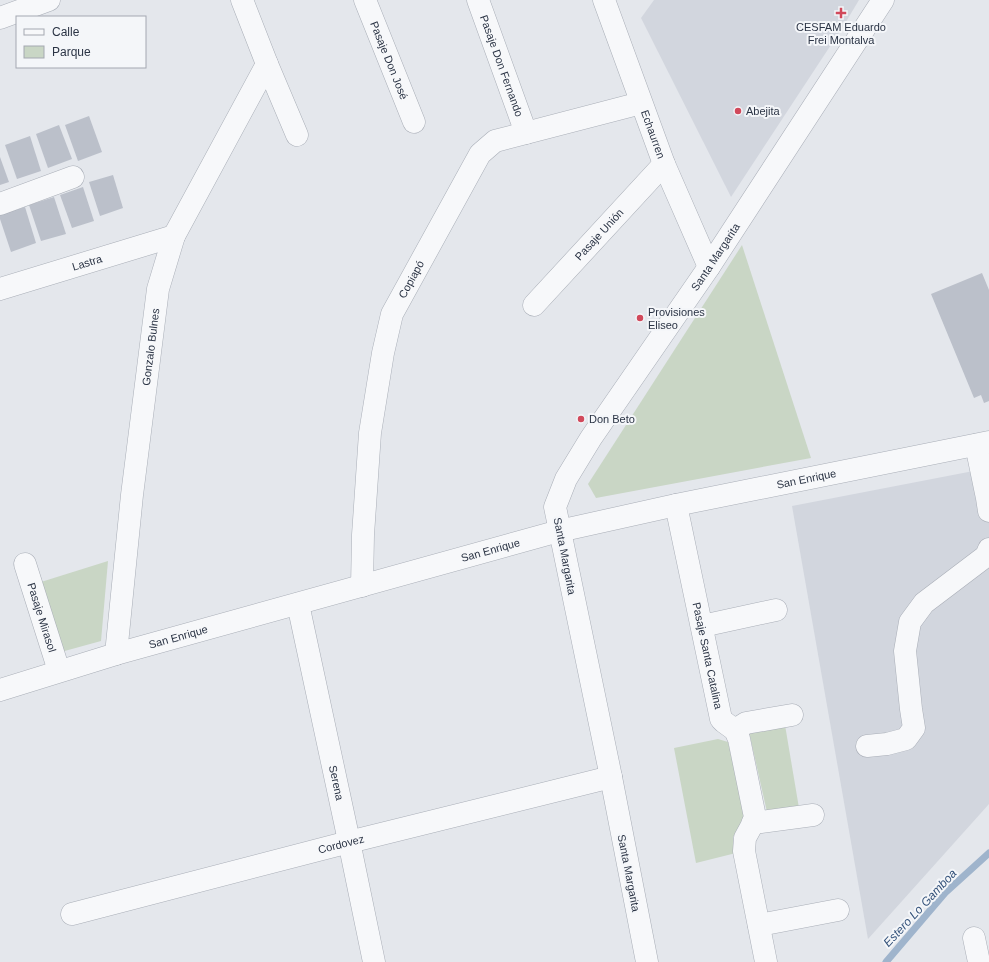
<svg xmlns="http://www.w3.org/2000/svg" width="989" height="962" viewBox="0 0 989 962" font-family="Arial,sans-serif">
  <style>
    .built { fill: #d2d6de }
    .green { fill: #c9d6c5 }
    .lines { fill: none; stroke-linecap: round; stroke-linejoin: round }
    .stream { stroke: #9fb4cc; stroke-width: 7 }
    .building { fill: #bbc0ca }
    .minor-casing { stroke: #a9aeb7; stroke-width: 23 }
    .minor { stroke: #f7f8fa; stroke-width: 22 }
    .poi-dot { fill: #d1495b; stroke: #f4f6f9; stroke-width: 1.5 }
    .labels { text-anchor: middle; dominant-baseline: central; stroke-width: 4; stroke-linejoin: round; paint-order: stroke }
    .poi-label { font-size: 11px; fill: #2b3445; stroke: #f4f6f9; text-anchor: start }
    .street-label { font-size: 11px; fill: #2b3445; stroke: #f4f6f9 }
    .water-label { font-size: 12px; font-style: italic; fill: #34527a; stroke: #f4f6f9 }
  </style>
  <rect width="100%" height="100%" fill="#e4e7ec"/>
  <g class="built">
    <path d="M654,0H859L844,25L731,197L641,18Z"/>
    <path d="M989,468V804L868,939L792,506Z"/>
  </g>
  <g class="green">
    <path d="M742,245L811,458L596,498L588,484Z"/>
    <path d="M108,561L101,641L61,652L41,582Z"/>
    <path d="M785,725L799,808L767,812L749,732Z"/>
    <path d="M718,739L728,742L746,820L733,837L736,853L696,863L674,748Z"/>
  </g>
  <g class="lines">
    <path class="stream" d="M886,962L945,893L989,853"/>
  </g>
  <g class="building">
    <path d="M89,116L102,152L78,161L65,125Z"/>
    <path d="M59,125L72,159L48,168L36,134Z"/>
    <path d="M30,136L41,171L17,179L5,145Z"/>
    <path d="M0,157L9,182L0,185Z"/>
    <path d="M113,175L123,208L100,216L89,182Z"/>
    <path d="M83,187L94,221L72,228L60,195Z"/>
    <path d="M54,197L66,234L41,241L29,205Z"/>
    <path d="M25,207L36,243L11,252L0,219V215Z"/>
    <path d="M982,273L989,290V401L984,403L981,395L974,398L931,294Z"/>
  </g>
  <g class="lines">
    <g class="minor-casing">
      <g id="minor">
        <path d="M242,0L267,64L297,135"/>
        <path id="s1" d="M365,0L414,122"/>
        <path id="s2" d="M478,0L526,133"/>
        <path id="s3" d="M604,0L664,164L709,267"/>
        <path d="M0,18L49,0"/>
        <path d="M0,204L73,177"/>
        <path id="s4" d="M0,289L174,236"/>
        <path id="s5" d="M534,305L664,164"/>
        <path d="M976,445L987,498L989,511"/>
        <path id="s6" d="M676,505L721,719L724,722L735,730L739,739L755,817L751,827L745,838L744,851L766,962"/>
        <path id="s7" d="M25,564L59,671"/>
        <path id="s8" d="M362,586L363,535L370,433L383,353L392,314L480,154L495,141L641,103"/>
        <path id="s9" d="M298,604L346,827L374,962"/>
        <path d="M702,626L776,610"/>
        <path id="s10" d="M116,654L132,495L158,289L174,236L267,64"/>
        <path id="s11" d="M0,690L116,654L559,531L676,505L989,442"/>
        <path d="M735,730L746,723L792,715"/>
        <path d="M867,746L887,744L906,739L914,728L911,709L905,651L910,622L924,603L986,556L989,549"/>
        <path d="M753,823L813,815"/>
        <path id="s12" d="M72,914L349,842L611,777"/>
        <path d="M759,925L838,910"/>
        <path d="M974,938L979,962"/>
        <path id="s13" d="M647,962L611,777L555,507L566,479L591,438L709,267L883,0"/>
      </g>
    </g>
    <use href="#minor" class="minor"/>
  </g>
  <g class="poi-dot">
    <path d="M839 7h4v4h4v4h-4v4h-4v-4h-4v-4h4z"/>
    <circle cx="738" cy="111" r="4"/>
    <circle cx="640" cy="318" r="4"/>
    <circle cx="581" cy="419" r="4"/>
  </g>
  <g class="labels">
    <g class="poi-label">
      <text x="841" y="27" text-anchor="middle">CESFAM Eduardo<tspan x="841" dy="13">Frei Montalva</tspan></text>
      <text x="746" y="111">Abejita</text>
      <text x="648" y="312">Provisiones<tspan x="648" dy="13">Eliseo</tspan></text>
      <text x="589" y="419">Don Beto</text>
    </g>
    <g class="street-label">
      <text stroke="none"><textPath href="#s1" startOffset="65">Pasaje Don José</textPath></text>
      <text stroke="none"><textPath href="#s2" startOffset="70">Pasaje Don Fernando</textPath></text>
      <text stroke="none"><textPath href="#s3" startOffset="143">Echaurren</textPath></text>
      <text stroke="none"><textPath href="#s5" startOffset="96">Pasaje Unión</textPath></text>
      <text stroke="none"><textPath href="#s13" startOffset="762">Santa Margarita</textPath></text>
      <text stroke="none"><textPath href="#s4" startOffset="91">Lastra</textPath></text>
      <text stroke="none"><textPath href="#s8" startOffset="314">Copiapó</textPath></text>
      <text stroke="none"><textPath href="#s10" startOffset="309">Gonzalo Bulnes</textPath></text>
      <text stroke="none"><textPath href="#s11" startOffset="834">San Enrique</textPath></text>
      <text stroke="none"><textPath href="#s11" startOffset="510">San Enrique</textPath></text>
      <text transform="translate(565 556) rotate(79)">Santa Margarita</text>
      <text stroke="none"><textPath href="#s7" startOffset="56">Pasaje Mirasol</textPath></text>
      <text stroke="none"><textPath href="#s11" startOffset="186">San Enrique</textPath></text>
      <text stroke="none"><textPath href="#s6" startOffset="154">Pasaje Santa Catalina</textPath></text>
      <text stroke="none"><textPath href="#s9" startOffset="183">Serena</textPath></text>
      <text stroke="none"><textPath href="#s12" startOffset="278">Cordovez</textPath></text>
      <text transform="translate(629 873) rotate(79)">Santa Margarita</text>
    </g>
    <g class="water-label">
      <text transform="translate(920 908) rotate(-47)">Estero Lo Gamboa</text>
    </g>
  </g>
  <rect x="16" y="16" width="130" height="52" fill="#f4f6f9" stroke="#a4a8b1"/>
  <rect x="24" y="29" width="20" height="6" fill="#f7f8fa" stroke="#a4a8b1"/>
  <text x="52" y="36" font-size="12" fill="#2b3445">Calle</text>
  <rect x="24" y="46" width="20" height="12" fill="#c9d6c5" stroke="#a4a8b1"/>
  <text x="52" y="56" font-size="12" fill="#2b3445">Parque</text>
</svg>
